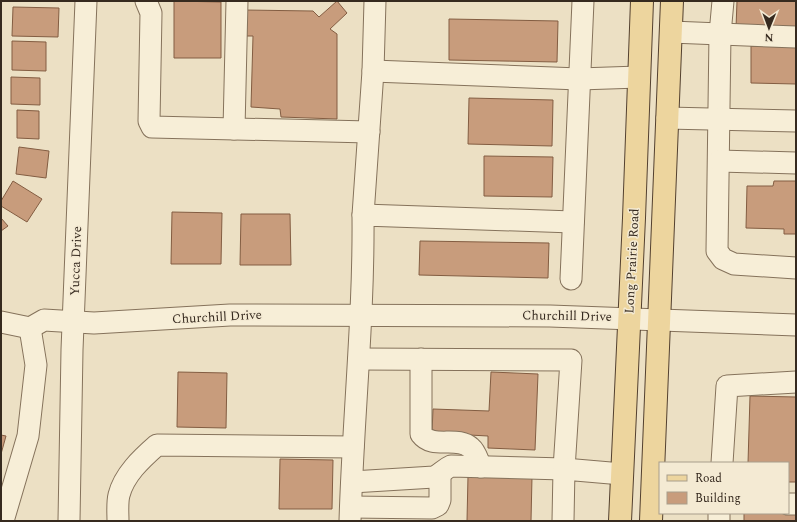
<svg xmlns="http://www.w3.org/2000/svg" width="797" height="522" viewBox="0 0 797 522" font-family="Spectral,serif">
  <style>
    .building { fill: #c89c7c; stroke: #835d42 }
    .lines { fill: none; stroke-linecap: round; stroke-linejoin: round }
    .minor-casing { stroke: #85725b; stroke-width: 23 }
    .major-casing { stroke: #53402f; stroke-width: 24 }
    .minor { stroke: #f7eed7; stroke-width: 21 }
    .major { stroke: #edd59e; stroke-width: 22 }
    .labels { text-anchor: middle; dominant-baseline: central; stroke-width: 3; stroke-linejoin: round; paint-order: stroke }
    .street-label { font-size: 13px; fill: #362a1f; stroke: #f4ead3 }
  </style>
  <rect width="100%" height="100%" fill="#ece0c4"/>
  <g class="building">
    <path d="M174,1L221,2V58H174Z"/>
    <path d="M337,1L347,13L330,29L337,34V119L281,117L280,109L251,107L253,36H244V10L313,11L319,17Z"/>
    <path d="M737,1H796V29L736,28Z"/>
    <path d="M13,7L59,8L58,37L12,36Z"/>
    <path d="M449,19L558,21L557,62L449,60Z"/>
    <path d="M12,41L46,42V71L12,70Z"/>
    <path d="M751,46L796,47V84L751,83Z"/>
    <path d="M11,77L40,78V105L11,104Z"/>
    <path d="M469,98L553,100L552,146L468,144Z"/>
    <path d="M17,110L39,111V139L17,138Z"/>
    <path d="M19,147L49,151L46,178L16,174Z"/>
    <path d="M484,156L553,157L552,197L484,196Z"/>
    <path d="M13,181L42,199L27,222L1,206V201Z"/>
    <path d="M774,181H796V234H784V229L746,228L747,186H773Z"/>
    <path d="M172,212L222,213L221,264H171Z"/>
    <path d="M241,214H290L291,265H240Z"/>
    <path d="M1,218L8,226L1,231Z"/>
    <path d="M420,241L549,243L548,278L419,275Z"/>
    <path d="M178,372L227,373L226,428L177,427Z"/>
    <path d="M491,372L538,374L535,450L488,448V436L432,433L433,409L489,411Z"/>
    <path d="M750,396L796,397V482H788V463H748Z"/>
    <path d="M1,435L6,436L1,454Z"/>
    <path d="M280,459L333,460L332,509H279Z"/>
    <path d="M468,476L532,477L531,521H467Z"/>
    <path d="M796,509V521H744V513H788Z"/>
  </g>
  <g class="lines">
    <g class="minor-casing">
      <g id="minor">
        <path d="M146,1L151,13L149,121L152,127L369,132"/>
        <path d="M723,1L720,34L717,251L723,259L734,264L796,268"/>
        <path d="M671,32L796,37"/>
        <path d="M373,71L579,79L639,77"/>
        <path d="M667,118L796,121"/>
        <path d="M234,129L237,1"/>
        <path d="M719,161L796,163"/>
        <path d="M363,215L373,71L375,1"/>
        <path d="M571,279L583,1"/>
        <path d="M1,322L30,328L44,320L94,323L230,315L550,316L796,325"/>
        <path d="M421,359V434C433,450 457,435 471,448C476,452 478,461 481,467"/>
        <path d="M722,463L727,386L796,382"/>
        <path d="M352,482L434,477C441,474 444,469 451,466L564,469L571,360L359,359"/>
        <path d="M788,504H796"/>
        <path d="M351,507L432,508L438,505L440,500V474"/>
        <path d="M3,521L28,436L36,365L30,328"/>
        <path d="M69,521L72,350L86,1"/>
        <path d="M118,521C118,513 117,503 119,495C124,475 141,459 157,445L353,447"/>
        <path d="M350,521C353,419 364,317 363,215L573,222"/>
        <path d="M563,521L564,469L622,474"/>
        <path d="M719,521V513"/>
      </g>
    </g>
    <g class="major-casing">
      <g id="major">
        <path d="M620,521L634,218L642,1"/>
        <path d="M651,521L672,1"/>
      </g>
    </g>
    <use href="#minor" class="minor"/>
    <use href="#major" class="major"/>
  </g>
  <g class="labels">
    <g class="street-label">
      <text transform="translate(76 261) rotate(-88)">Yucca Drive</text>
      <text transform="translate(632 261) rotate(-87)">Long Prairie Road</text>
      <text transform="translate(567 316) rotate(1)">Churchill Drive</text>
      <text transform="translate(217 317) rotate(-3)">Churchill Drive</text>
    </g>
  </g>
  <rect width="797" height="522" fill="none" stroke="#362a1f" stroke-width="4"/>
  <rect x="659" y="462" width="130" height="52" fill="#f4ead3" stroke="#a89d8b"/>
  <rect x="667" y="475" width="20" height="6" fill="#edd59e" stroke="#a89d8b"/>
  <text x="695" y="482" font-size="12" fill="#362a1f">Road</text>
  <rect x="667" y="492" width="20" height="12" fill="#c89c7c" stroke="#a89d8b"/>
  <text x="695" y="502" font-size="12" fill="#362a1f">Building</text>
  <g transform="translate(769 28) rotate(181)" stroke="#f4ead3" stroke-width="3" paint-order="stroke">
  <path d="M0-3L7 15L0 10L-7 15Z" fill="#362a1f"/>
  <text y="-6" font-size="11" font-weight="bold" text-anchor="middle" fill="#362a1f">N</text>
  </g>
</svg>
